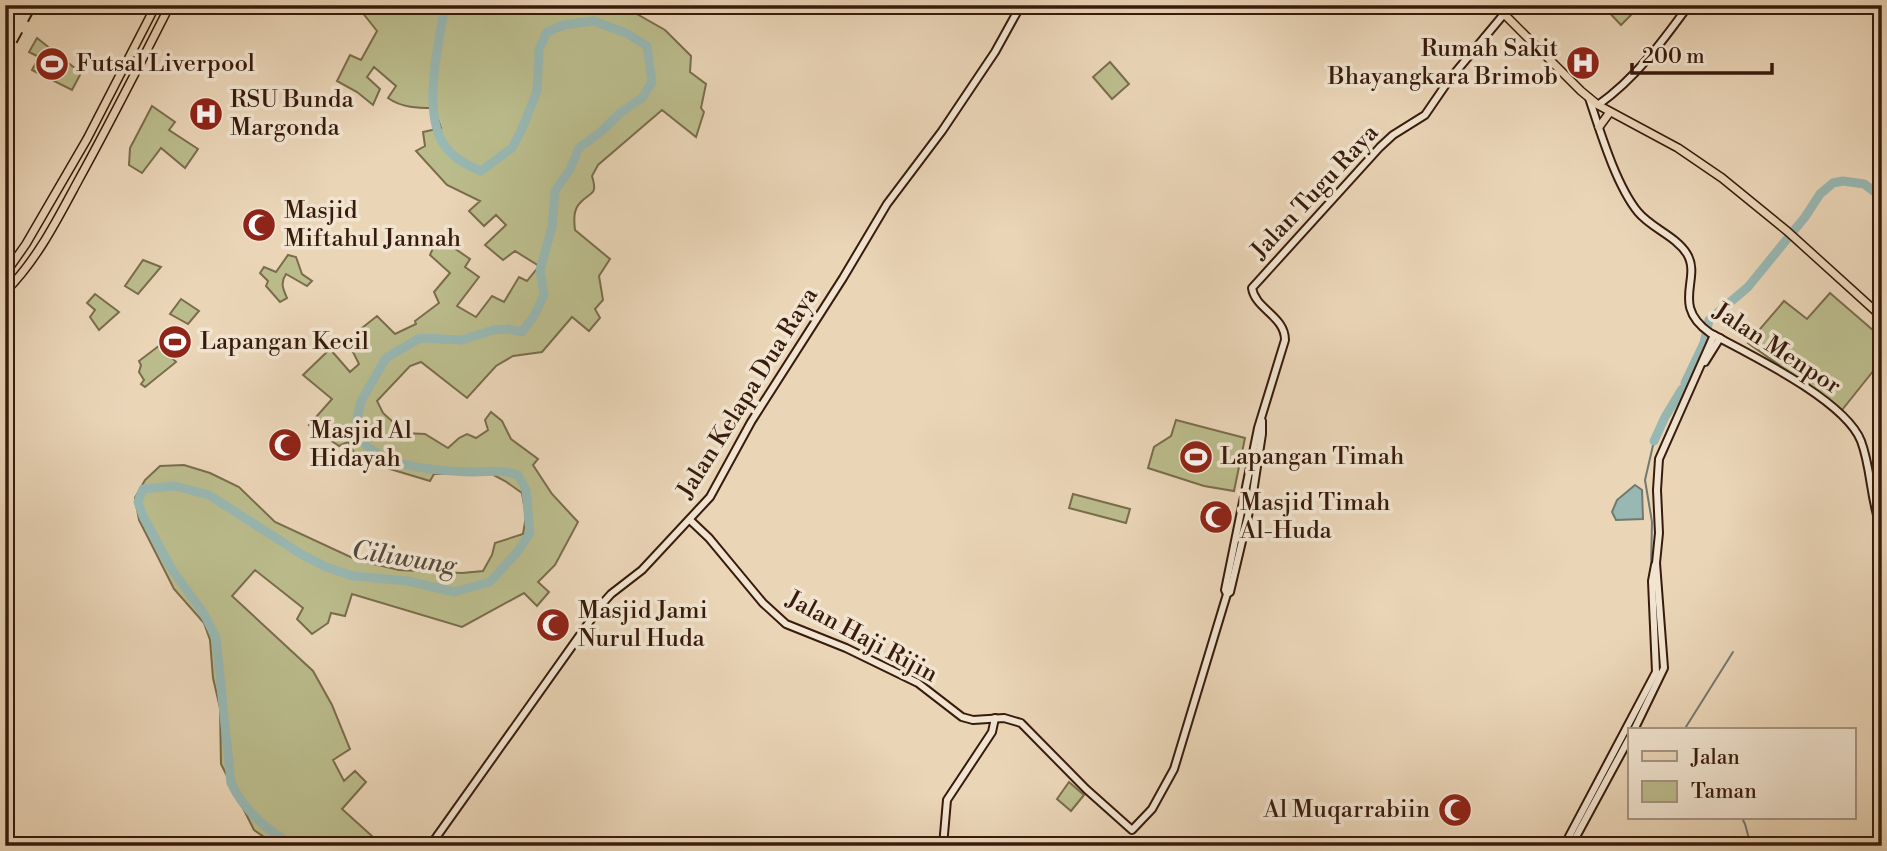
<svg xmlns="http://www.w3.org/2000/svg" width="1887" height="851" viewBox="0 0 1887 851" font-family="'Libre Bodoni',serif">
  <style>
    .green { fill: #bbbc8c; stroke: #7a6c4c; stroke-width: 2 }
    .water { fill: #98b8b3; stroke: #727970; stroke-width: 2 }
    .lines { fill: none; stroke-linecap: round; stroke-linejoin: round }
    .stream { stroke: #727970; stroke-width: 2 }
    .river { stroke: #98b8b3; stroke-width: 9 }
    .secondary-casing { stroke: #381b0c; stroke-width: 10 }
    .primary-casing { stroke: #381b0c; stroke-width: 10 }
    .secondary { stroke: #f1e4d0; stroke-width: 6 }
    .primary { stroke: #ead5b7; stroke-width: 7 }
    .rail { stroke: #381b0c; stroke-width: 2; stroke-dasharray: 12 12; stroke-linecap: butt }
    .labels { text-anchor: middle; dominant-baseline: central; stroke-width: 7; stroke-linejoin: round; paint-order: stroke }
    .poi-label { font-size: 24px; fill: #381b0c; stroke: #f1e4d0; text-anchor: start }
    .street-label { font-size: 24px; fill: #381b0c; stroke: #f1e4d0 }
    .water-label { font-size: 26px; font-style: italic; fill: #554a3e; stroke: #f1e4d0 }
  </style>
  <rect width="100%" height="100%" fill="#ead5b7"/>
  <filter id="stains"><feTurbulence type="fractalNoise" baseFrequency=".00286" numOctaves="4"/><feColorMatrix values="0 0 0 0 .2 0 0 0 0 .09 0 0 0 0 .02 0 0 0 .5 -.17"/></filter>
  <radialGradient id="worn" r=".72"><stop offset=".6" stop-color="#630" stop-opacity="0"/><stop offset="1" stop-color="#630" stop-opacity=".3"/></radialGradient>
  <g class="green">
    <path d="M372,5H630L637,14L665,30L691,56L690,72L706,84L701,108L704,112L696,137L662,110L598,165L592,176C598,196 591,191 580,203C573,210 574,221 575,230L610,259L599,276L603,300L595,309L600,318L589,331L572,317L542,352L513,356L496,366L467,398L421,362L410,366L377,401L383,413L405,433L425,434L448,448L459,438L467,434L476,438L488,430L485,420L491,412L502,421L511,439L538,459L533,465L552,494L578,522L555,565L538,582L549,592L537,606L524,593L462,627L352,594L345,616L331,613L328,623L312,634L297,619L303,608L255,570L232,596L313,671L332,705L350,749L333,760L344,781L355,771L366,782L342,809L383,846H277L254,830L221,764L220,708L213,678L210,640L204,623L174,589L139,520L135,498L145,480L160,466L184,465L210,473L239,487L275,522L357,560L399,570L462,573L483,571L492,555L495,543L523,534L526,516L522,493L505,481L490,473L434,474L430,481L390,469L356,456L348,442L339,446L309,425L332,399L303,375L330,349L350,372L359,364L353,352L368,339L362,328L377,316L395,334L416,324L415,321L439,303L434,292L450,273L430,255L438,237L470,259L465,267L479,277L457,306L476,317L492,296L504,302L519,277L527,281L539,266L515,251L503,260L485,245L506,225L496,215L484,226L469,211L480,201L447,185L416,151L425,146L423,132L441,128L434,108C418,108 402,108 388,98L396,86L374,67L367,77L380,89L373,105L357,92L337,81L350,55L361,60L377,31L362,12Z"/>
    <path d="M1602,5H1641L1621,25Z"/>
    <path d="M37,38L81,73L72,90L32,70L39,57L29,52Z"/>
    <path d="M1110,62L1129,84L1112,99L1093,77Z"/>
    <path d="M152,106L175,122L169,130L198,149L185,168L161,148L142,173L129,165L130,148Z"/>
    <path d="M288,255L296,257L302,274L312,281L307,286L286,274C280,283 283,289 287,298L280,302L266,286L268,281L260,273L264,267L276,272Z"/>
    <path d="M143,260L161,267L138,294L125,286Z"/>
    <path d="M1830,293L1882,338V360L1842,410L1748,343L1784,301L1807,319Z"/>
    <path d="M95,294L119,312L99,330L90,317L95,310L87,303Z"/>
    <path d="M181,299L199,311L188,324L170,314Z"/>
    <path d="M160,345L176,362L145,387L141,384L144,380L139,372L141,365L139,361Z"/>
    <path d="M1176,420L1245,438L1234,491L1204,486L1148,468L1154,447L1171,436Z"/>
    <path d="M1073,494L1130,509L1126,523L1069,508Z"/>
    <path d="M1069,782L1084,795L1071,811L1057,799Z"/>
  </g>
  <path class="water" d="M1635,485L1642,490L1643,519L1616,520L1612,512L1617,500Z"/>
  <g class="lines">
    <g class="stream">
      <path d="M1651,568L1652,522L1645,480L1654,441"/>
      <path d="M1657,625L1660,658"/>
      <path d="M1684,730L1733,652"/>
      <path d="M1742,818L1745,824L1751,846"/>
      <path d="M1578,826L1639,711"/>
    </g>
    <g class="river">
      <path d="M1685,383L1704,343L1709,320L1748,287L1805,217L1820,194L1833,183L1843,181L1864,184L1882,197"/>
      <path d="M1654,441L1665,417L1682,389"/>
      <path d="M294,846C267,830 245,812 231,783L216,638L204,614L171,568L143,516L138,502L143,489L175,486L209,495L301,554L326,567L353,576L408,581L454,592L490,582L518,551L530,533L526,490L518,475C500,469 492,472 474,472C440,471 396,469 368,447C363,443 359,435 355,429L361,401L386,358L420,338L462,340L493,330L508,329L522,332L534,316L544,295L540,270L552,227L555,191L570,169L579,148L602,131L621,112L642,98L652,82L647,46L626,33L594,21L564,25L547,32L539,49L537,91L521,131L512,148L481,171C467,165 454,159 445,146C421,113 439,43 445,5"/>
    </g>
    <g class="secondary-casing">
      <g id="secondary">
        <path d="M1589,98C1600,131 1616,185 1638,212C1651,228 1676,236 1687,254C1702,279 1670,305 1710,333C1749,354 1845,400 1861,441C1872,470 1870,502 1882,530"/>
        <path d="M1598,105C1636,78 1662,42 1689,5"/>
        <path d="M1705,362L1720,338"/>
        <path d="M690,520L709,538L763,603L786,624L846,648L918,683L962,717L973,720L1004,718L1021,723L1086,789L1132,830L1152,809L1174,769L1227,594L1230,592L1252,499L1262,434V421"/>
        <path d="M1227,594L1225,590L1258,428L1285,340C1285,316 1255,309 1252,288L1380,147L1393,135L1425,115L1449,80L1504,14"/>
        <path d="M1634,730L1664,668L1656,563L1659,533L1657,490L1659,459L1714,335"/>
        <path d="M430,846L602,604L611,594L642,570L710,497L751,422L843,278L887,204L942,131L995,52L1021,5"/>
        <path d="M943,846L947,800L992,732L995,718"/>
        <path d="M1564,846L1656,672L1652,581L1655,565"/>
        <path d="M1571,846L1630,737"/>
      </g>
    </g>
    <g class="primary-casing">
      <g id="primary">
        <path d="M1495,5L1581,91L1598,105L1678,148L1722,178L1787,231L1882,317"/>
        <path d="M1599,127L1610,112"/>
        <path d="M5,274L26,244L87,139L156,5"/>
        <path d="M5,292C37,260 57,220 78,181C110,123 140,64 170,5"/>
      </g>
    </g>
    <use href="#secondary" class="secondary"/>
    <use href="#primary" class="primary"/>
    <path class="rail" d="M5,64L37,5"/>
  </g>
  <defs>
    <g id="hospital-disc" transform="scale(1.75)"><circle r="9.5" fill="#8f2418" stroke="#f1e4d0"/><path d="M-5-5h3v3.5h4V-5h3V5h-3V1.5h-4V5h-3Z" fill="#fff"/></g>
    <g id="stadium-disc" transform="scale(1.75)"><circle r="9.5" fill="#8f2418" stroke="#f1e4d0"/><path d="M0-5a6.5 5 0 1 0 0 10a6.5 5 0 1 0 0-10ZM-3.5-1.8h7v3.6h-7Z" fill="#fff"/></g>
    <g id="mosque-disc" transform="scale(1.75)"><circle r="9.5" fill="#8f2418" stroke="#f1e4d0"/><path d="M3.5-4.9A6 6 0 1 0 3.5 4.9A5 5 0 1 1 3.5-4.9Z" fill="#fff"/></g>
  </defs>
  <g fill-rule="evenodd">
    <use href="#hospital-disc" x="1583" y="63"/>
    <use href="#stadium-disc" x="52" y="64"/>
    <use href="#hospital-disc" x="206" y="114"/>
    <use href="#mosque-disc" x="259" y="225"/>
    <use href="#stadium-disc" x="175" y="342"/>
    <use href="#mosque-disc" x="285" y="445"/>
    <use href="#stadium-disc" x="1196" y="457"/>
    <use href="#mosque-disc" x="1216" y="517"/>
    <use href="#mosque-disc" x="553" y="625"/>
    <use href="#mosque-disc" x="1455" y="810"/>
  </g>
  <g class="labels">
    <g class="poi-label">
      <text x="1558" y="49" text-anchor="end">Rumah Sakit<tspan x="1558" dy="28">Bhayangkara Brimob</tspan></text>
      <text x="76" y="64">Futsal Liverpool</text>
      <text x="230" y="100">RSU Bunda<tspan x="230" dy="28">Margonda</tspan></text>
      <text x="284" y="211">Masjid<tspan x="284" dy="28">Miftahul Jannah</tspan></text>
      <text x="200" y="342">Lapangan Kecil</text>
      <text x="310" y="431">Masjid Al<tspan x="310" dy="28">Hidayah</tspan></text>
      <text x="1220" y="457">Lapangan Timah</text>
      <text x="1240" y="503">Masjid Timah<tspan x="1240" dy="28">Al-Huda</tspan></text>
      <text x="578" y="611">Masjid Jami<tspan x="578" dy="28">Nurul Huda</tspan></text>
      <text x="1430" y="810" text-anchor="end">Al Muqarrabiin</text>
    </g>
    <g class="street-label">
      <text transform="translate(1315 192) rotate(-47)">Jalan Tugu Raya</text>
      <text transform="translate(1777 349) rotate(33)">Jalan Menpor</text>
      <text transform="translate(748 393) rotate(-58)">Jalan Kelapa Dua Raya</text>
      <text transform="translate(862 637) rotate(28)">Jalan Haji Rijin</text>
    </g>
    <g class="water-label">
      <text transform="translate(404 558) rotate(9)">Ciliwung</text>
    </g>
  </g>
  <rect width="1887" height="851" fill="none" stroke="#ead5b7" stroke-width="28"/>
  <rect x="7" y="7" width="1873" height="837" fill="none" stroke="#381b0c" stroke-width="3.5"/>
  <rect x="14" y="14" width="1859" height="823" fill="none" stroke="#381b0c" stroke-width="2"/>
  <rect x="1628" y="728" width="228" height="91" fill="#f1e4d0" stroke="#a79482" stroke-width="2"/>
  <rect x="1642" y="751" width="35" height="10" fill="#ead5b7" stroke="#a79482" stroke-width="2"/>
  <text x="1691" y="764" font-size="21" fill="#381b0c">Jalan</text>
  <rect x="1642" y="781" width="35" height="21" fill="#bbbc8c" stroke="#a79482" stroke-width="2"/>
  <text x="1691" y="798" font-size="21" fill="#381b0c">Taman</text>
  <path d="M1632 63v10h140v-10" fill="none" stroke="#381b0c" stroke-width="3.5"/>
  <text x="1642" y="63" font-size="21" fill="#381b0c" stroke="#f1e4d0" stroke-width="5" paint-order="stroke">200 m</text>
  <rect width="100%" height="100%" filter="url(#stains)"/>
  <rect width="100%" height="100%" fill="url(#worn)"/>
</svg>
